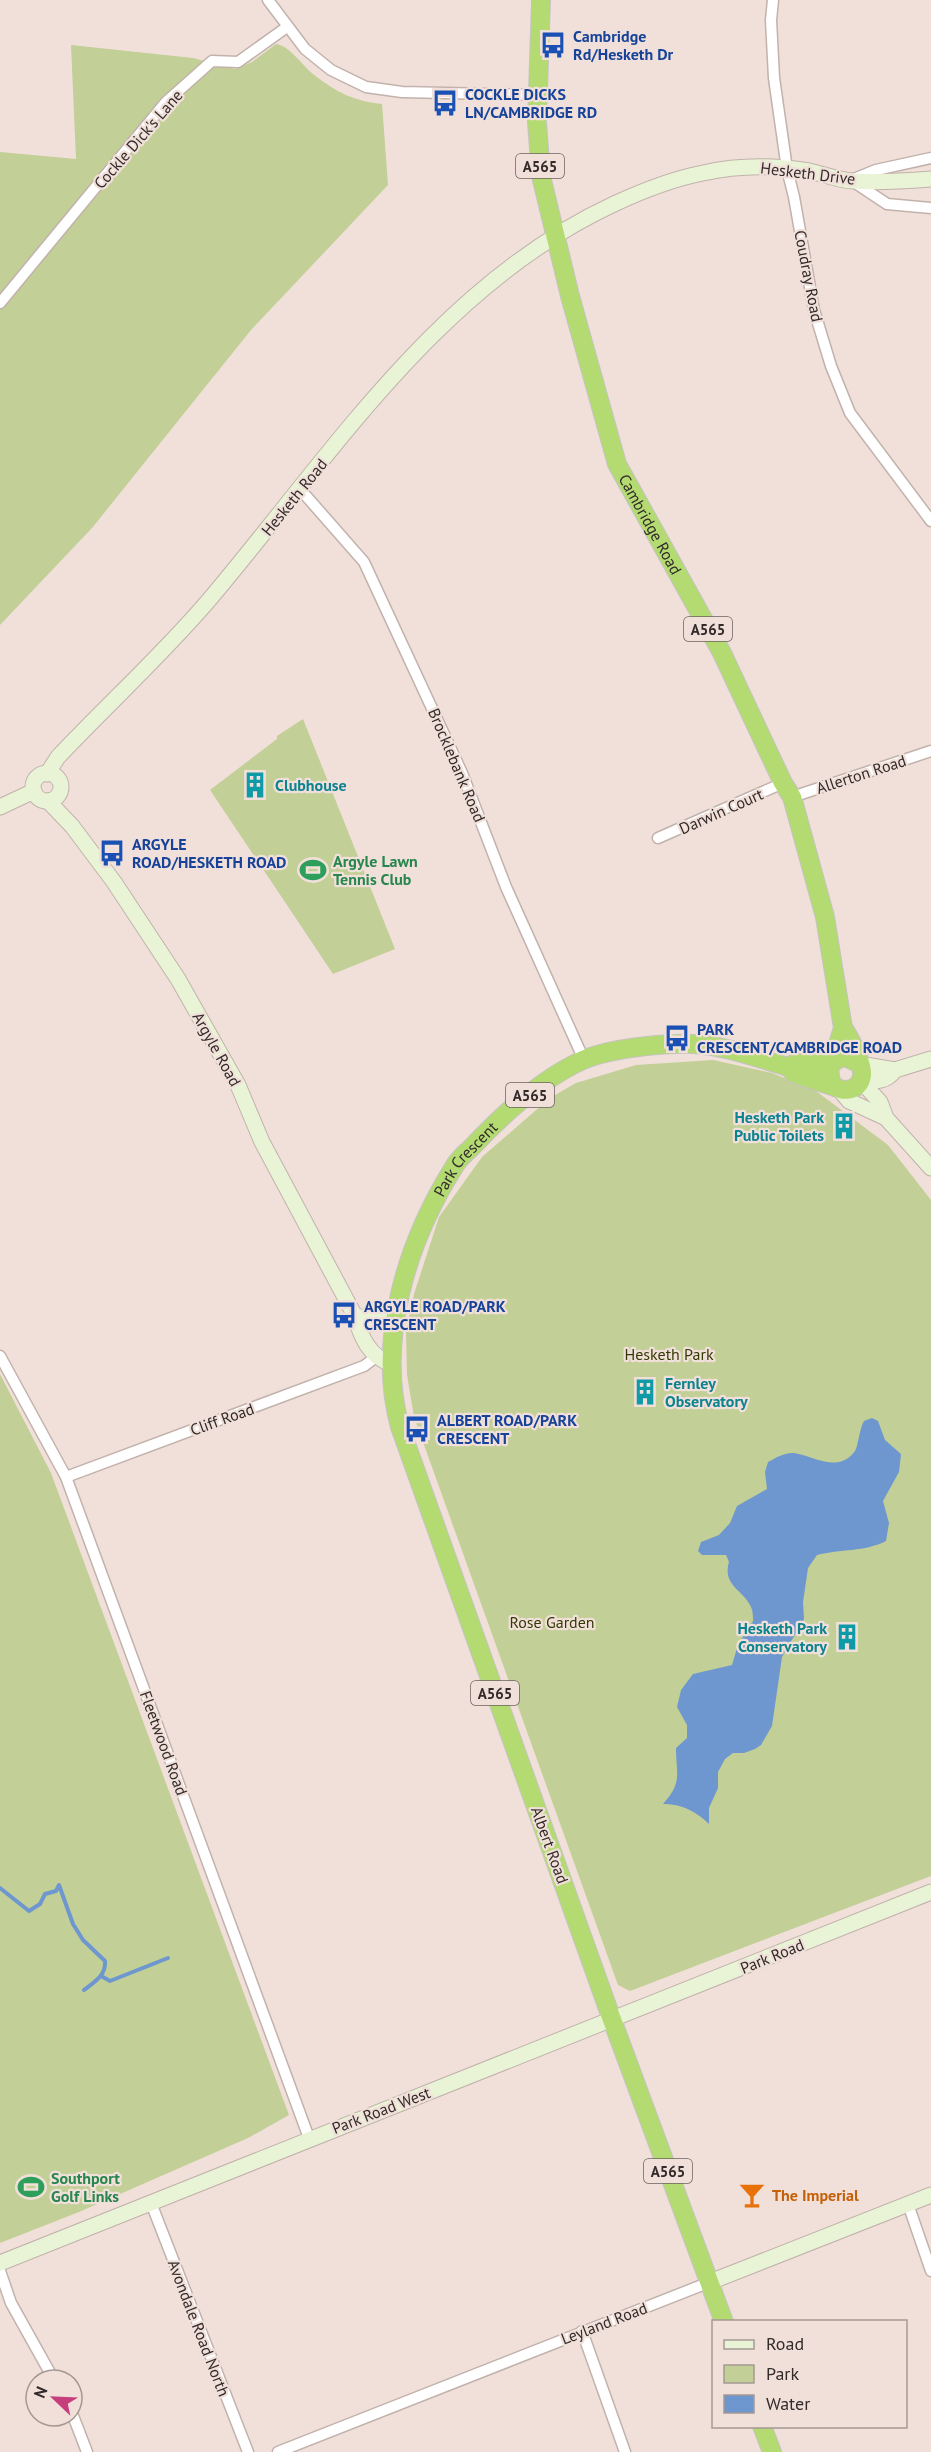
<svg xmlns="http://www.w3.org/2000/svg" width="931" height="2452" viewBox="0 0 931 2452" font-family="'PT Sans',sans-serif">
  <style>
    .green { fill: #c2cf96 }
    .water { fill: #6e97cf }
    .lines { fill: none; stroke-linecap: round; stroke-linejoin: round }
    .stream { stroke: #6e97cf; stroke-width: 4 }
    .street-casing { stroke: #c2b2ac; stroke-width: 13 }
    .secondary-casing { stroke: #c2b2ac; stroke-width: 17 }
    .highway-casing { stroke: #c6c4c3; stroke-width: 20 }
    .street { stroke: #fff; stroke-width: 10 }
    .secondary { stroke: #e8f4d5; stroke-width: 15 }
    .highway { stroke: #b4da72; stroke-width: 18 }
    .labels { text-anchor: middle; dominant-baseline: central; stroke-width: 4.5; stroke-linejoin: round; paint-order: stroke }
    .shield { fill: #f1e0da; stroke: #6b615e; stroke-width: 1.5 }
    .shield-label { font-size: 15px; font-weight: bold; fill: #322b29 }
    .transit-label { font-size: 16px; font-weight: bold; fill: #164399; stroke: #f1e0da; text-anchor: start }
    .street-label { font-size: 16px; fill: #322b29; stroke: #f1e0da }
    .culture-label { font-size: 16px; font-weight: bold; fill: #0d838f; stroke: #f1e0da; text-anchor: start }
    .leisure-label { font-size: 16px; font-weight: bold; fill: #27864d; stroke: #f1e0da; text-anchor: start }
    .park-label { font-size: 16px; fill: #333b03; stroke: #f1e0da }
    .food-label { font-size: 16px; font-weight: bold; fill: #c56008; stroke: #f1e0da; text-anchor: start }
  </style>
  <rect width="100%" height="100%" fill="#f1e0da"/>
  <g class="green">
    <path d="M276,44C290,46 302,65 313,74C334,91 355,102 382,104L388,185L251,330L92,528L0,625V152L76,159L71,45L193,58L235,69L252,62Z"/>
    <path d="M303,719L395,949L333,974L210,790L277,739V736Z"/>
    <path d="M713,1060L772,1073L816,1091L888,1145L931,1200V1876L630,1991L618,1985L414,1417L407,1375L406,1331L414,1294L439,1217L482,1157L550,1098L576,1083L636,1065Z"/>
    <path d="M0,1374L51,1473L289,2115L248,2138L79,2212L0,2243Z"/>
  </g>
  <path class="water" d="M872,1418L878,1421L885,1440L901,1454L899,1472L883,1501L889,1523L886,1541C865,1552 840,1549 817,1555L808,1568L803,1602L804,1619L782,1657L772,1726L761,1745L755,1749L744,1753H733L725,1759L718,1772V1788L709,1808V1824C698,1812 679,1803 663,1804C683,1782 676,1774 676,1748L687,1738V1725L677,1707L681,1690L693,1674L732,1665L738,1645L753,1621C753,1617 753,1611 751,1607C744,1590 722,1586 729,1562L726,1555H702L698,1551L701,1542L719,1535L730,1523L737,1506L767,1489L765,1472L768,1462C775,1458 785,1452 794,1453C814,1456 838,1474 855,1451C858,1447 859,1430 864,1421Z"/>
  <g class="lines">
    <g class="stream">
      <path d="M0,1888L29,1911L40,1904L45,1894L56,1891L59,1885L73,1924L83,1940L105,1961C106,1976 94,1982 84,1990"/>
      <path d="M101,1976L110,1981L168,1958"/>
    </g>
    <g class="street-casing">
      <g id="street">
        <path d="M268,0L305,49L331,70L366,87L402,92L538,95"/>
        <path d="M773,0L771,20L774,78L787,169L794,197L814,310L831,366L850,413L931,521"/>
        <path d="M854,179L876,170L931,158"/>
        <path d="M854,182L887,204L931,208"/>
        <path d="M0,303L166,102L212,61L238,62L287,27"/>
        <path d="M300,489L364,562L462,773L506,887L584,1060"/>
        <path d="M792,797L931,751"/>
        <path d="M658,838L783,783"/>
        <path d="M0,1356L66,1477L309,2138"/>
        <path d="M66,1477L364,1366L376,1357"/>
        <path d="M151,2203L248,2452"/>
        <path d="M908,2204L931,2271"/>
        <path d="M0,2271L11,2303L54,2380"/>
        <path d="M582,2331L625,2452"/>
        <path d="M72,2413L87,2452"/>
        <path d="M278,2452L710,2282"/>
      </g>
    </g>
    <g class="secondary-casing">
      <g id="secondary">
        <circle cx="47" cy="787" r="14"/>
        <path d="M47,774L58,757C108,704 162,655 209,600C330,457 439,285 614,204C642,191 672,179 703,173C738,165 773,165 809,171C823,174 838,180 853,181C878,183 905,181 931,179"/>
        <path d="M48,801L72,826L114,882L178,979L238,1085L262,1142L355,1316C361,1337 369,1357 392,1364"/>
        <path d="M0,807L34,791"/>
        <path d="M859,1064L895,1070L931,1059"/>
        <path d="M860,1080L880,1102L886,1118L931,1168"/>
        <path d="M861,1080C875,1081 886,1083 895,1070"/>
        <path d="M839,1089L849,1101L886,1118"/>
        <path d="M355,1316L394,1323"/>
        <path d="M0,2263L931,1892"/>
        <path d="M710,2282L931,2195"/>
      </g>
    </g>
    <g class="highway-casing">
      <g id="highway">
        <path id="s1" d="M541,0L537,122L541,176L570,296L617,464L722,653L783,783L792,797L825,917L843,1028L832,1063"/>
        <path d="M843,1028C850,1037 861,1061 862,1072C863,1091 842,1095 831,1083L829,1069L835,1060L845,1057L858,1063"/>
        <path d="M788,1067L796,1063L831,1064"/>
        <path id="s2" d="M724,2322L611,2017L400,1427C376,1340 407,1242 454,1167C458,1159 466,1153 472,1147C503,1114 541,1079 583,1060C610,1048 675,1041 704,1045C732,1048 761,1059 788,1067L795,1074L835,1087"/>
        <path d="M762,2426L772,2452"/>
      </g>
    </g>
    <use href="#street" class="street"/>
    <use href="#secondary" class="secondary"/>
    <use href="#highway" class="highway"/>
  </g>
  <defs>
    <g id="bus-bare" transform="scale(2.07)"><path d="M-5-6H5V4H4V6H2V4H-2V6H-4V4H-5ZM-3.5-4V0h7V-4ZM-3.5 1.2v1.5H-2V1.2ZM2 1.2v1.5H3.5V1.2Z" fill="#1a4fb4" stroke="#f1e0da" stroke-width="2.5" paint-order="stroke"/></g>
    <g id="building-bare" transform="scale(2.07)"><path d="M-4-6H4V6H1V3H-1V6H-4ZM-2.5-4.3h1.7v1.8h-1.7ZM.8-4.3h1.7v1.8H.8ZM-2.5-1h1.7V.8h-1.7ZM.8-1h1.7V.8H.8Z" fill="#0f9aa8" stroke="#f1e0da" stroke-width="2.5" paint-order="stroke"/></g>
    <g id="stadium-bare" transform="scale(2.07)"><path d="M0-5a6.5 5 0 1 0 0 10a6.5 5 0 1 0 0-10ZM-3.5-1.8h7v3.6h-7Z" fill="#2e9e5b" stroke="#f1e0da" stroke-width="2.5" paint-order="stroke"/></g>
    <g id="bar-bare" transform="scale(2.07)"><path d="M-6-5H6L.8 .8V4.5H3.5V6h-7V4.5H-.8V.8Z" fill="#e8710a" stroke="#f1e0da" stroke-width="2.5" paint-order="stroke"/></g>
  </defs>
  <g fill-rule="evenodd">
    <use href="#bus-bare" x="553" y="45"/>
    <use href="#bus-bare" x="445" y="103"/>
    <use href="#building-bare" x="255" y="785"/>
    <use href="#bus-bare" x="112" y="853"/>
    <use href="#stadium-bare" x="313" y="870"/>
    <use href="#bus-bare" x="677" y="1038"/>
    <use href="#building-bare" x="844" y="1126"/>
    <use href="#bus-bare" x="344" y="1315"/>
    <use href="#building-bare" x="645" y="1392"/>
    <use href="#bus-bare" x="417" y="1429"/>
    <use href="#building-bare" x="847" y="1637"/>
    <use href="#stadium-bare" x="31" y="2187"/>
    <use href="#bar-bare" x="752" y="2195"/>
  </g>
  <g class="labels">
    <g class="shield">
      <rect x="516" y="154" width="48" height="24" rx="4.5"/>
      <rect x="684" y="617" width="48" height="24" rx="4.5"/>
      <rect x="506" y="1083" width="48" height="24" rx="4.5"/>
      <rect x="471" y="1681" width="48" height="24" rx="4.5"/>
      <rect x="644" y="2159" width="48" height="24" rx="4.5"/>
    </g>
    <g class="shield-label">
      <text x="540" y="166">A565</text>
      <text x="708" y="629">A565</text>
      <text x="530" y="1095">A565</text>
      <text x="495" y="1693">A565</text>
      <text x="668" y="2171">A565</text>
    </g>
    <g class="transit-label">
      <text x="573" y="36">Cambridge<tspan x="573" dy="18">Rd/Hesketh Dr</tspan></text>
      <text x="465" y="94">COCKLE DICKS<tspan x="465" dy="18">LN/CAMBRIDGE RD</tspan></text>
      <text x="132" y="844">ARGYLE<tspan x="132" dy="18">ROAD/HESKETH ROAD</tspan></text>
      <text x="697" y="1029">PARK<tspan x="697" dy="18">CRESCENT/CAMBRIDGE ROAD</tspan></text>
      <text x="364" y="1306">ARGYLE ROAD/PARK<tspan x="364" dy="18">CRESCENT</tspan></text>
      <text x="437" y="1420">ALBERT ROAD/PARK<tspan x="437" dy="18">CRESCENT</tspan></text>
    </g>
    <g class="street-label">
      <text transform="translate(138 139) rotate(-49)">Cockle Dick's Lane</text>
      <text transform="translate(808 173) rotate(7)">Hesketh Drive</text>
      <text transform="translate(809 276) rotate(79)">Coudray Road</text>
      <text transform="translate(294 497) rotate(-51)">Hesketh Road</text>
      <text stroke="none"><textPath href="#s1" startOffset="543">Cambridge Road</textPath></text>
      <text transform="translate(457 765) rotate(67)">Brocklebank Road</text>
      <text transform="translate(861 774) rotate(-18)">Allerton Road</text>
      <text transform="translate(721 811) rotate(-24)">Darwin Court</text>
      <text transform="translate(217 1049) rotate(61)">Argyle Road</text>
      <text stroke="none"><textPath href="#s2" startOffset="1238">Park Crescent</textPath></text>
      <text transform="translate(222 1419) rotate(-20)">Cliff Road</text>
      <text transform="translate(164 1743) rotate(70)">Fleetwood Road</text>
      <text transform="translate(550 1845) rotate(70)">Albert Road</text>
      <text transform="translate(772 1956) rotate(-22)">Park Road</text>
      <text transform="translate(381 2110) rotate(-21)">Park Road West</text>
      <text transform="translate(604 2323) rotate(-21)">Leyland Road</text>
      <text transform="translate(199 2328) rotate(69)">Avondale Road North</text>
    </g>
    <g class="culture-label">
      <text x="275" y="785">Clubhouse</text>
      <text x="824" y="1117" text-anchor="end">Hesketh Park<tspan x="824" dy="18">Public Toilets</tspan></text>
      <text x="665" y="1383">Fernley<tspan x="665" dy="18">Observatory</tspan></text>
      <text x="827" y="1628" text-anchor="end">Hesketh Park<tspan x="827" dy="18">Conservatory</tspan></text>
    </g>
    <g class="leisure-label">
      <text x="333" y="861">Argyle Lawn<tspan x="333" dy="18">Tennis Club</tspan></text>
      <text x="51" y="2178">Southport<tspan x="51" dy="18">Golf Links</tspan></text>
    </g>
    <g class="park-label">
      <text x="669" y="1354">Hesketh Park</text>
      <text x="552" y="1622">Rose Garden</text>
    </g>
    <g class="food-label">
      <text x="772" y="2195">The Imperial</text>
    </g>
  </g>
  <rect x="712" y="2320" width="195" height="108" fill="#f1e0da" stroke="#a59893" stroke-width="1.5"/>
  <rect x="724" y="2340" width="30" height="9" fill="#e8f4d5" stroke="#a59893" stroke-width="1.5"/>
  <text x="766" y="2350" font-size="18" fill="#322b29">Road</text>
  <rect x="724" y="2365" width="30" height="18" fill="#c2cf96" stroke="#a59893" stroke-width="1.5"/>
  <text x="766" y="2380" font-size="18" fill="#322b29">Park</text>
  <rect x="724" y="2395" width="30" height="18" fill="#6e97cf" stroke="#a59893" stroke-width="1.5"/>
  <text x="766" y="2410" font-size="18" fill="#322b29">Water</text>
  <g transform="translate(54 2398) rotate(293)"><circle r="28" fill="#f1e0da" stroke="#a59893" stroke-width="1.5"/>
  <path d="M0-4.5L10 22L0 15L-10 22Z" fill="#c63e7b"/>
  <text y="-9" font-size="16" font-weight="bold" text-anchor="middle" fill="#322b29">N</text>
  </g>
</svg>
